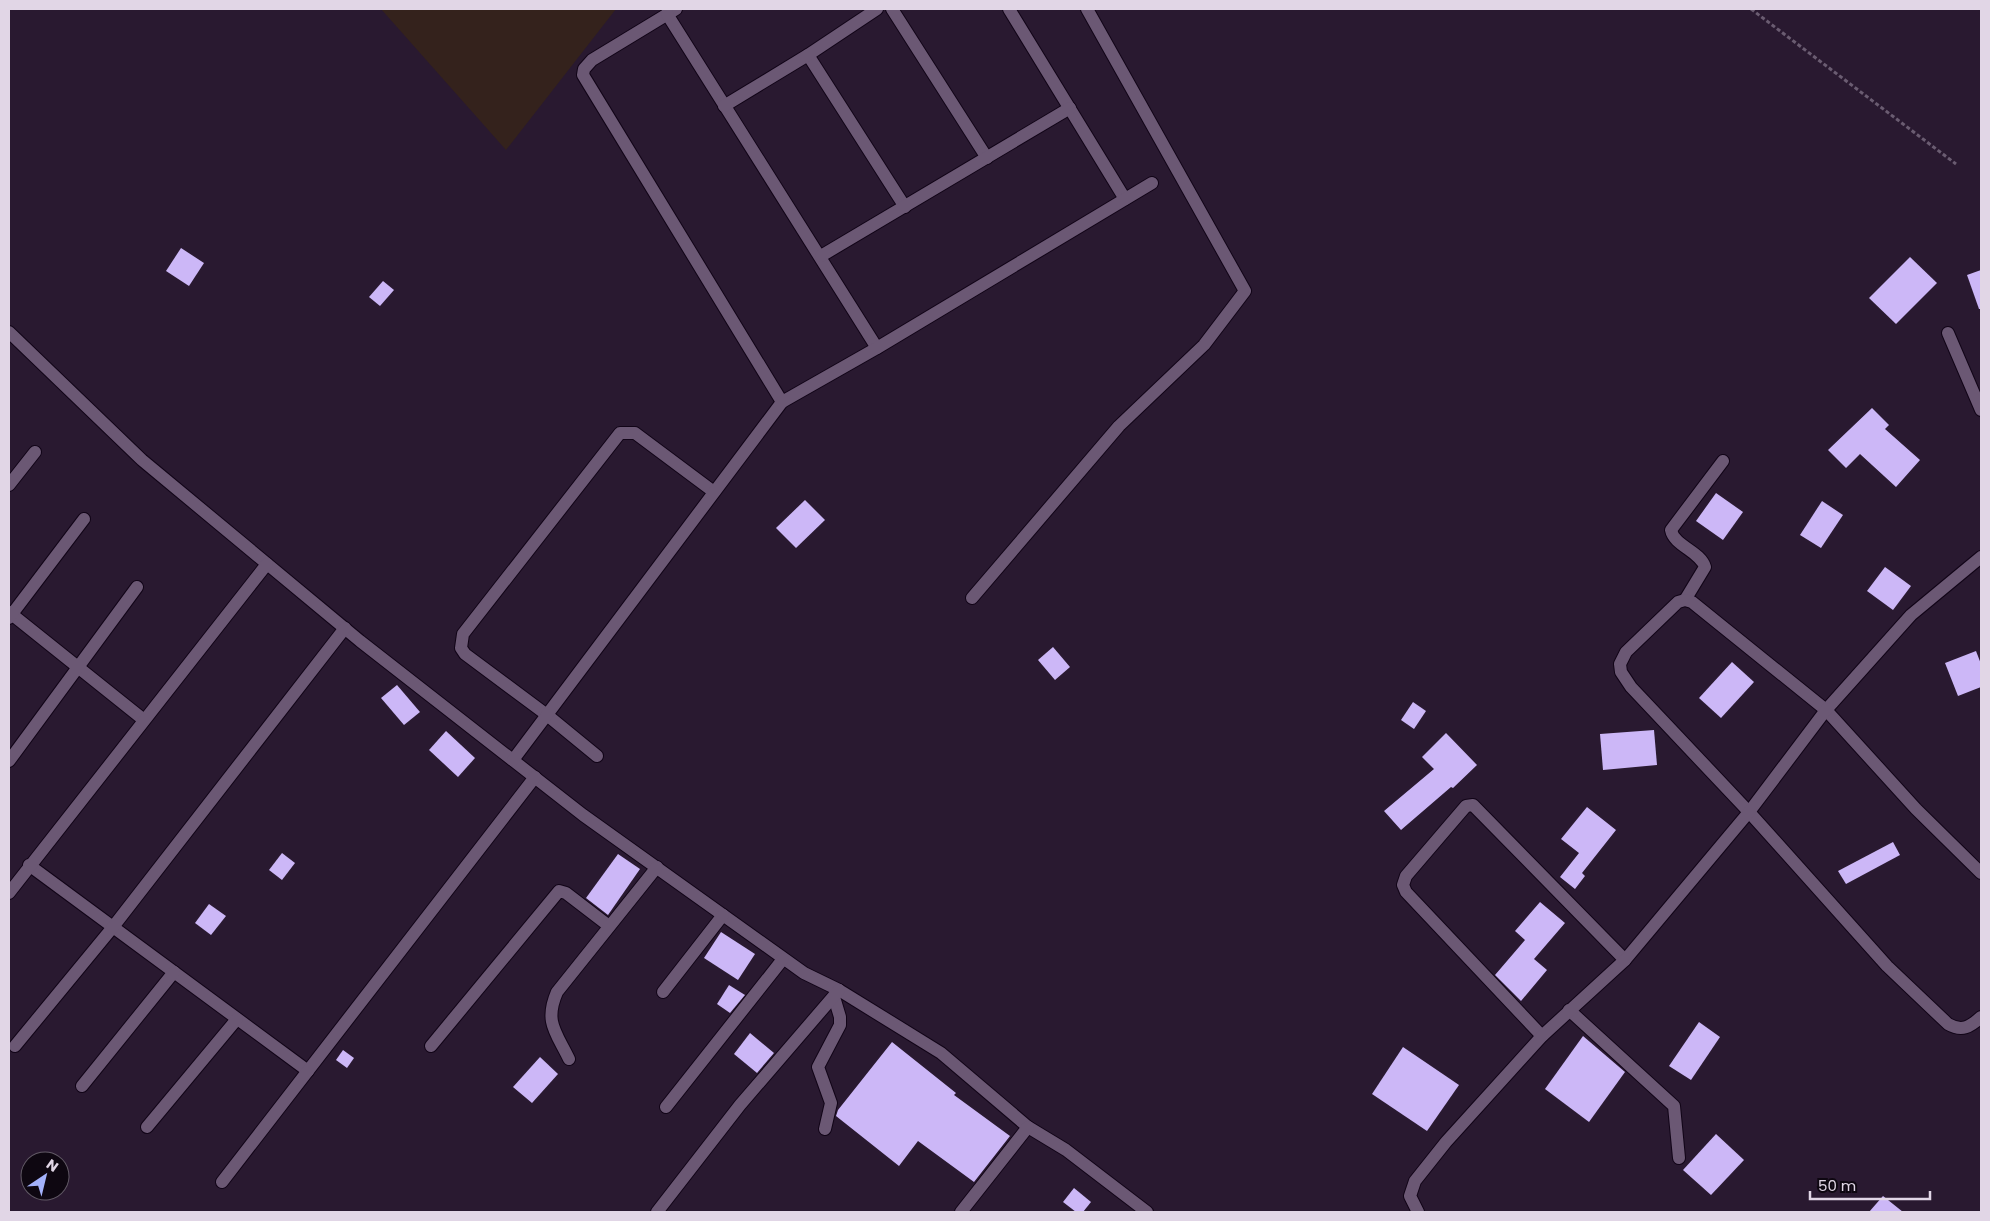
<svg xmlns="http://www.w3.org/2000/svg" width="1990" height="1221" viewBox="0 0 1990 1221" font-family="Poppins,sans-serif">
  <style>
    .education { fill: #34221c }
    .building { fill: #ccb7f7 }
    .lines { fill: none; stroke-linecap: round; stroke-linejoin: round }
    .minor-casing { stroke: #110417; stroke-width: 14 }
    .path { stroke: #6a5c71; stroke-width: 3; stroke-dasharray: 4 2.5; stroke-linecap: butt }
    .minor { stroke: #6b5874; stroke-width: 12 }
  </style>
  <rect width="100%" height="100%" fill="#291930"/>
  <path class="education" d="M381,9H616L506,150Z"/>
  <g class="building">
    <path d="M181,248L204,263L189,286L166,271Z"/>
    <path d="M1910,257L1937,283L1896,324L1869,298Z"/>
    <path d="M1981,270V309H1979L1967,275Z"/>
    <path d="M383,281L394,290L380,306L369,297Z"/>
    <path d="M1872,408L1889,425L1885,429L1920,460L1896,487L1860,454L1846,468L1828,450Z"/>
    <path d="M1716,493L1743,512L1723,540L1696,521Z"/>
    <path d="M805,500L825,520L796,548L776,528Z"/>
    <path d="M1822,501L1843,515L1821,548L1800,535Z"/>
    <path d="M1885,567L1911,586L1893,610L1867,591Z"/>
    <path d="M1053,647L1070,667L1055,680L1038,660Z"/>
    <path d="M1976,651L1981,664V687L1958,696L1945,663Z"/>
    <path d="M1732,662L1754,682L1721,718L1699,698Z"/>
    <path d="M397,685L420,712L404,725L381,698Z"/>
    <path d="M1413,702L1426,711L1414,729L1401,720Z"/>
    <path d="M1654,730L1657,765L1603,770L1600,734Z"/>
    <path d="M446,731L475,758L458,777L429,750Z"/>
    <path d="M1446,733L1477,765L1453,788L1451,787L1401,830L1384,811L1434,769L1422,757Z"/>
    <path d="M1587,807L1616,830L1582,873L1585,876L1575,889L1560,877L1579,853L1561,839Z"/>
    <path d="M1893,842L1900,855L1846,884L1838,871Z"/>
    <path d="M282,853L295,863L282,880L269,870Z"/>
    <path d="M618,854L640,869L608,915L586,898Z"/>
    <path d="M1540,902L1565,923L1534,959L1547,970L1521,1001L1495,975L1525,940L1515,931Z"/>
    <path d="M209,904L226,916L211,935L195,923Z"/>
    <path d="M721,932L755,954L738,980L704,958Z"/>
    <path d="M729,985L745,995L730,1013L717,1004Z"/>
    <path d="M1699,1022L1720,1037L1691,1080L1669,1066Z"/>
    <path d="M750,1033L774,1053L757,1073L734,1054Z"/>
    <path d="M1583,1036L1625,1072L1589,1122L1545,1089Z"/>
    <path d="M892,1042L956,1093L954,1095L1010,1136L974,1182L918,1141L899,1166L836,1116L838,1110Z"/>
    <path d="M1403,1047L1459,1085L1427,1131L1372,1094Z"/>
    <path d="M343,1050L354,1058L347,1068L336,1060Z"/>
    <path d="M540,1057L558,1074L532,1103L513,1087Z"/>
    <path d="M1716,1134L1744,1160L1711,1195L1683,1170Z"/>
    <path d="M1074,1188L1091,1202L1083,1212H1076L1063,1202Z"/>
    <path d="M1883,1196L1903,1212H1869Z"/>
  </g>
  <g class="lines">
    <g class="minor-casing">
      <g id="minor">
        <path d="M676,9L592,60L584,69L583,75L782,402"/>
        <path d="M892,9L987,158"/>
        <path d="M1009,9L1125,199"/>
        <path d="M667,14L877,348"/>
        <path d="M808,55L905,207"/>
        <path d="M724,106L808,55L877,9"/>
        <path d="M821,256L1070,108"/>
        <path d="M9,332L142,460L360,641L583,815L804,973L839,990L941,1053L1028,1127L1066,1150L1147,1212"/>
        <path d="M1948,333L1981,410"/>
        <path d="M9,485L35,452"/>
        <path d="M972,598L1119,426L1204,345L1245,291L1087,9"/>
        <path d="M1685,600L1705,567C1700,551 1674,546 1671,530L1723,461"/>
        <path d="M9,612L144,720"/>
        <path d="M9,618L84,519"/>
        <path d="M597,756L547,715L465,654L461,648L463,634L620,433H635L714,492"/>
        <path d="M513,760L782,402L877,348L1152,183"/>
        <path d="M9,761L137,587"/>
        <path d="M29,865L308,1071"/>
        <path d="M1981,873L1916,809L1826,710L1692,602L1685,600L1678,602L1626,652L1620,664L1621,672L1631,687L1749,812L1887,966L1948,1024C1962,1032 1970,1027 1981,1017"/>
        <path d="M9,893L267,564"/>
        <path d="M663,992L723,915"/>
        <path d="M1569,1010L1674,1106L1679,1158"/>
        <path d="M1542,1036L1406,892L1403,885L1406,876L1466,806L1473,805L1625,960"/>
        <path d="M15,1046L113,927L345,628"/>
        <path d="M431,1046L559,891L566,893L609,926"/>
        <path d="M569,1059C556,1032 544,1022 557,992L657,867"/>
        <path d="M82,1086L174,972"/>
        <path d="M666,1107L783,959"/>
        <path d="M147,1127L237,1019"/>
        <path d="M825,1129L831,1103L818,1067L840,1025V1017L834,997"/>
        <path d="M222,1182L535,777"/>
        <path d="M657,1212L740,1105L839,990"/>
        <path d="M961,1212L1028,1127"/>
        <path d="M1418,1212L1410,1196L1415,1181L1446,1142L1542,1036L1625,960L1749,812L1826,710L1911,615L1981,557"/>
      </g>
    </g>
    <path class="path" d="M1751,9L1956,164"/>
    <use href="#minor" class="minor"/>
  </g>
  <rect width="1990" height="1221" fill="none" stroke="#e1d6e6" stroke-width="20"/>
  <g transform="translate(45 1176) rotate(35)"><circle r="24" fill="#0e0711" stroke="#625a66"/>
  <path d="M0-4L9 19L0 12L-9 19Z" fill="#a4b2fc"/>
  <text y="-8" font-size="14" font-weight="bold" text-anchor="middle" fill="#e1d6e6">N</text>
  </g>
  <path d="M1810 1191v8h120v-8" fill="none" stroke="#e1d6e6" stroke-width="2.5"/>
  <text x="1818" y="1191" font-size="15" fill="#e1d6e6" stroke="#0e0711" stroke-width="4" paint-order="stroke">50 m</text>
</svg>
